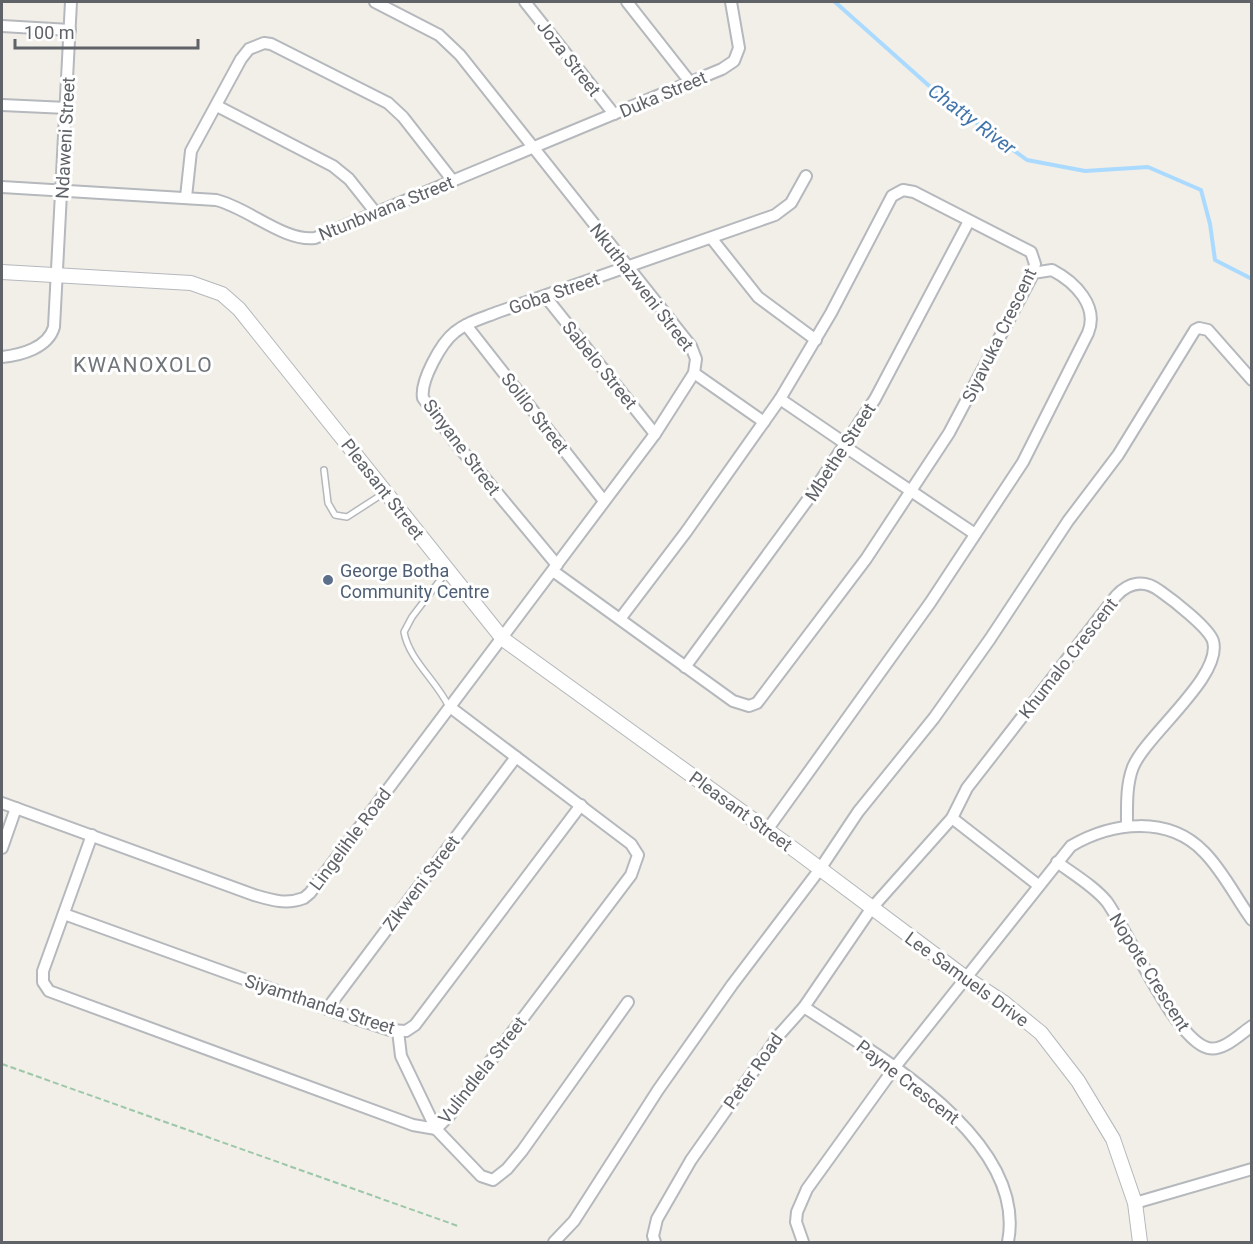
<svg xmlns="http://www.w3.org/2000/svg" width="1253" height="1244" viewBox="0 0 1253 1244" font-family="Roboto,sans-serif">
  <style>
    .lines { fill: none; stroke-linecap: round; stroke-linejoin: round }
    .stream { stroke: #aadaff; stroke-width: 4 }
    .service-casing { stroke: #b5b8bc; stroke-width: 8 }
    .minor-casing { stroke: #b5b8bc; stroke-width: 14 }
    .tertiary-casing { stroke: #b5b8bc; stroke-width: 16 }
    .path { stroke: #9cc7a9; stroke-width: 2; stroke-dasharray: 6 3; stroke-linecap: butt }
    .service { stroke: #fff; stroke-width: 5 }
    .minor { stroke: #fff; stroke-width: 10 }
    .tertiary { stroke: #fff; stroke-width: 14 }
    .service-dot { fill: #5c6f8a; stroke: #fff; stroke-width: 2 }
    .labels { text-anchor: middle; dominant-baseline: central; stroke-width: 6; stroke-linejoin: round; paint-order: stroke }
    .street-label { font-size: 18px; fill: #5f6368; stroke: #fff }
    .service-label { font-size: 18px; fill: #4e5e75; stroke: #fff; text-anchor: start }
    .water-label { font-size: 20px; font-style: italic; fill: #4174aa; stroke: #fff }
    .quarter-label { font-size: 21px; letter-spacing: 1.5px; fill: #70757a; stroke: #fff }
  </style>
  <rect width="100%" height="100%" fill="#f1efe8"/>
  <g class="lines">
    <path class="stream" d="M835,2L945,100L1027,160L1085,171L1148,167L1201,190L1210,224L1215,260L1252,279"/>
    <g class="service-casing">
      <g id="service">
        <path d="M324,470L328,503L335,515L347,517L384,493"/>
        <path d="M447,571L412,617L404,632C409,660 437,681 449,707"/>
      </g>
    </g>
    <g class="minor-casing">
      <g id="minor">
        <path d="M525,2L614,114"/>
        <path d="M627,2L690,82"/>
        <path d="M2,26L70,30"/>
        <path d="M2,105L67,108"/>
        <path d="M217,106L333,166L349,179L376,213"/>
        <path d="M2,187L216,200C247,207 284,242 315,238L722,69L734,61L739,48L731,2"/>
        <path d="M186,197L191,151L241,59L249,49L264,43L271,44L388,103L403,117L453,181"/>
        <path d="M712,239L758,297L816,340"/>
        <path d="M545,296L655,434"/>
        <path d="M466,325L604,501"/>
        <path d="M2,357C21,355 48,348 54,327L71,2"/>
        <path d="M694,373L764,422"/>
        <path d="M780,399L846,444"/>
        <path d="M844,446L975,534"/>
        <path d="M557,565L454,441L423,398C420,381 441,343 455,332C467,322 483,318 498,312L775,215L791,203L806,176"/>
        <path d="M553,571L733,701L749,706L757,703L866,559L949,433L1031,278L1035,264L1031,252L914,192L903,190L892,196L831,313L780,399L686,532L620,619"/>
        <path d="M685,667L809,498L875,399L969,221"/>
        <path d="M2,803L254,895C271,900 286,905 304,898L310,893L655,434L694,373L696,359L691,346L460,55L439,35L375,2"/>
        <path d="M952,818L1038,885"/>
        <path d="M767,830L930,603L1023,462L1088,333C1099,306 1075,282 1052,270L1033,273"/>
        <path d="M92,835L43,971V982L49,991L413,1125L436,1129L449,1116L631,875L638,855L631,844L450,707"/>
        <path d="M2,848L16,808"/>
        <path d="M1057,862C1073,874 1094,886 1107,902C1128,931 1174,1039 1208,1048C1223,1052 1240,1034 1252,1026"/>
        <path d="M64,914L327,1009L390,1030L406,1031L415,1025L581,805"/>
        <path d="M804,1007C876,1055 1028,1138 1008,1242"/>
        <path d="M327,1009L516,757"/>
        <path d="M398,1031L401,1056L436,1129L481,1176L493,1180L507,1169L522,1151L628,1002"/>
        <path d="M1135,1203L1252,1169"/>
        <path d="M554,1242L574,1221L658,1090L732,985L820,869L858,812L934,718L990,639L1068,521L1118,455L1195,330L1199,328L1208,330L1252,380"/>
        <path d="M655,1242L653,1236L657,1219L691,1160L779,1035L804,1007L871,909L952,818L967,788L1116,596C1129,582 1144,579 1160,591C1173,600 1209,628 1213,641C1223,676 1147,734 1133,767C1126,785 1127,806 1127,826"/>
        <path d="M803,1242L796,1222L797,1212L807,1189L895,1067L1071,846C1112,822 1168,815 1204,852C1223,871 1236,898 1252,920"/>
      </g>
    </g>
    <g class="tertiary-casing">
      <path id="tertiary" d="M2,272L191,283L222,294L239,309L503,639L799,853L966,978L1003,1002L1041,1033L1078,1081L1113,1139L1135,1203L1140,1242"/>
    </g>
    <path class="path" d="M2,1064L458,1226"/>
    <use href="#service" class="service"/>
    <use href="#minor" class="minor"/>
    <use href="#tertiary" class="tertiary"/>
  </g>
  <circle class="service-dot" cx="328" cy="580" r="6"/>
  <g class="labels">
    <g class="street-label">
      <text transform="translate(569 58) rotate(52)">Joza Street</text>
      <text transform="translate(663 94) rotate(-23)">Duka Street</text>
      <text transform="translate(65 138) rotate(-87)">Ndaweni Street</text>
      <text transform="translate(386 208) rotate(-22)">Ntunbwana Street</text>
      <text transform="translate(642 287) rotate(52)">Nkuthazweni Street</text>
      <text transform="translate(554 293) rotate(-19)">Goba Street</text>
      <text transform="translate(999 335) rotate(-64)">Siyavuka Crescent</text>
      <text transform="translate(600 365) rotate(51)">Sabelo Street</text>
      <text transform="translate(535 413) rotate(52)">Solilo Street</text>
      <text transform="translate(462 447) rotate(53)">Sinyane Street</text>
      <text transform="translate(840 452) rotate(-57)">Mbethe Street</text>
      <text transform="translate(383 489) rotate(52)">Pleasant Street</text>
      <text transform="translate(1068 658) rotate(-52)">Khumalo Crescent</text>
      <text transform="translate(741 811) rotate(36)">Pleasant Street</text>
      <text transform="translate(350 839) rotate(-53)">Lingelihle Road</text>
      <text transform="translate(421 883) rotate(-53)">Zikweni Street</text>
      <text transform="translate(1150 972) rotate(58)">Nopote Crescent</text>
      <text transform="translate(967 979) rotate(36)">Lee Samuels Drive</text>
      <text transform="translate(320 1004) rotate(18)">Siyamthanda Street</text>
      <text transform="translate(482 1070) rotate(-52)">Vulindlela Street</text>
      <text transform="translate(753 1071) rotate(-55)">Peter Road</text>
      <text transform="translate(908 1082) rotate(38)">Payne Crescent</text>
    </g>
    <g class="service-label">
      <text x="340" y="570">George Botha<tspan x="340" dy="21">Community Centre</tspan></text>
    </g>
    <g class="water-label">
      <text transform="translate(972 119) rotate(37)">Chatty River</text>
    </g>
    <g class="quarter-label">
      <text x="143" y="365">KWANOXOLO</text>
    </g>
  </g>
  <rect width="1253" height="1244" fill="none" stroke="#5f6368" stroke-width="6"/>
  <path d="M15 39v9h183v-9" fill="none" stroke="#5f6368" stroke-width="3"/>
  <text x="24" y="39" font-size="18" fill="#5f6368" stroke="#ffffff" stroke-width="4.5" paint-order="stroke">100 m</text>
</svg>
